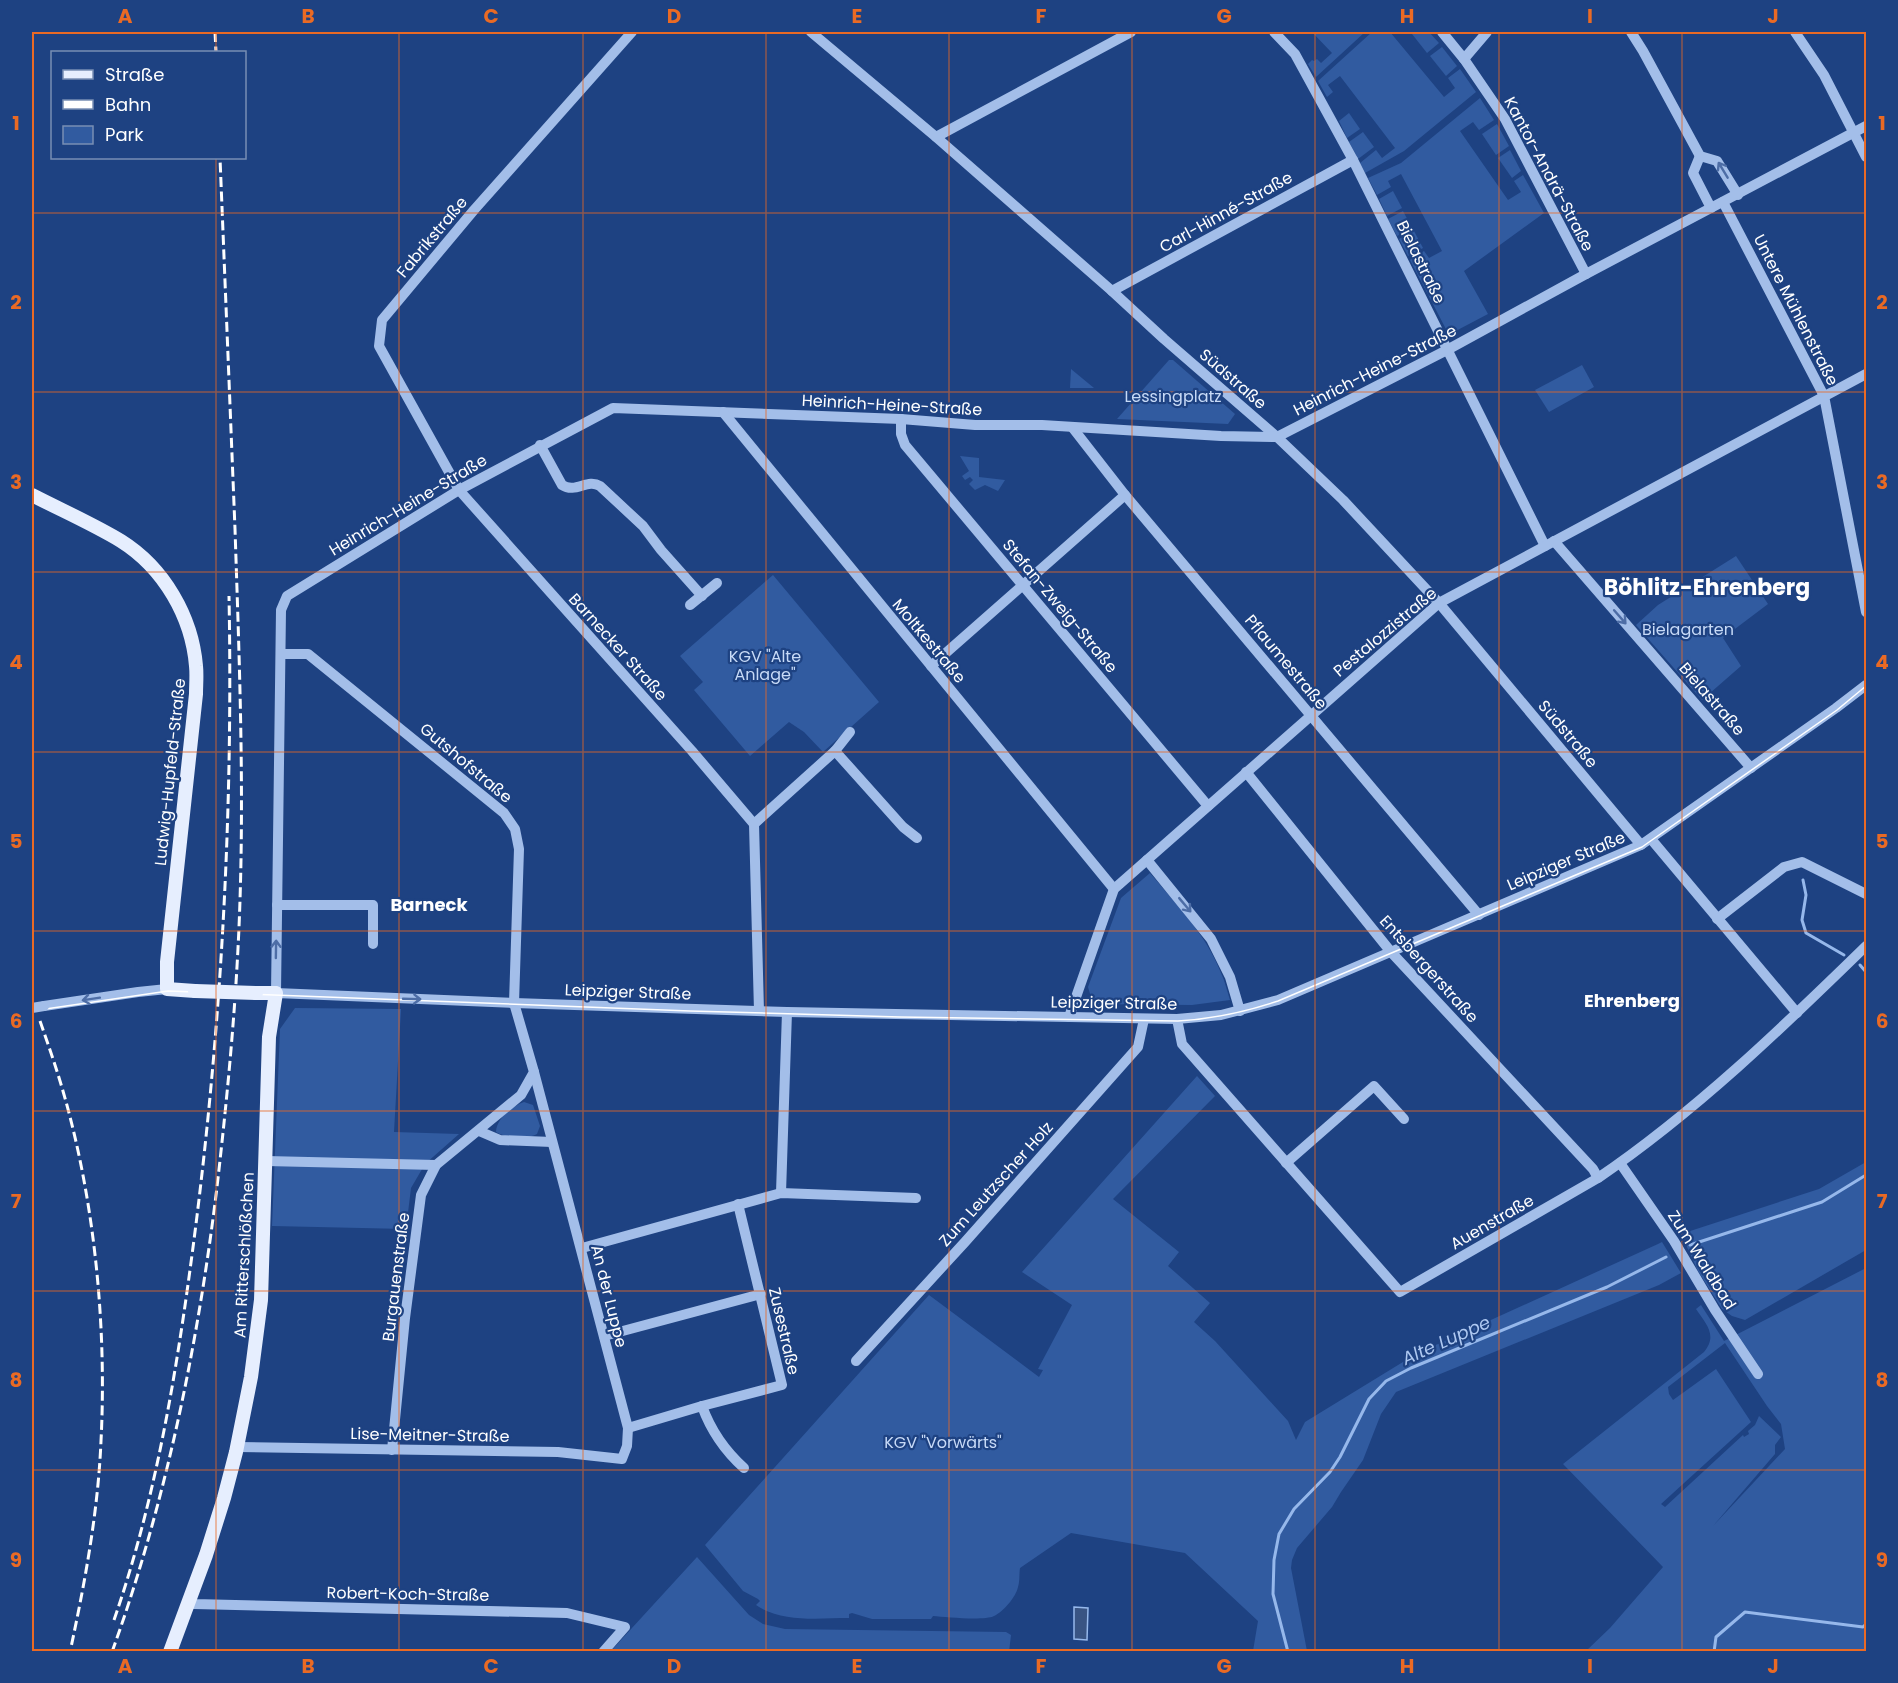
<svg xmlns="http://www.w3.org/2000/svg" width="1898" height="1683" viewBox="0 0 1898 1683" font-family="Poppins,sans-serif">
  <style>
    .green { fill: #315ba0; fill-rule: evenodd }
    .water { fill: #395483; stroke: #96b8eb; stroke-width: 1.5 }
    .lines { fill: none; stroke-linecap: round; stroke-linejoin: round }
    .stream { stroke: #96b8eb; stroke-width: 3 }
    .minor { stroke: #a3bee9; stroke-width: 10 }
    .major { stroke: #e6eefe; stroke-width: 14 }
    .tram { stroke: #fff; stroke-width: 1.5 }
    .rail { stroke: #fff; stroke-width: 3; stroke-dasharray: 10 4.5; stroke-linecap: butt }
    .minor-bridge { stroke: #a3bee9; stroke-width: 10 }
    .major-bridge { stroke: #e6eefe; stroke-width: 14 }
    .oneway { stroke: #4d6da6 }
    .grid { fill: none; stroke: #ea6a24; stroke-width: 1.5; stroke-opacity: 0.55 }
    .labels { text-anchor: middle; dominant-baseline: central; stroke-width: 4.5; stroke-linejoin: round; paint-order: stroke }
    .street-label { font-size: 16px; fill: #fff; stroke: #1e4282 }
    .park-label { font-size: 16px; fill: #c7daf7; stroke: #1e4282 }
    .neighbourhood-label { font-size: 18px; font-weight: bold; fill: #fff; stroke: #1e4282 }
    .water-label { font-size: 18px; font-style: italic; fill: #aec8f1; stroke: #1e4282 }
    .district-label { font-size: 22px; font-weight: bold; fill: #fff; stroke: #1e4282 }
    .neatline { fill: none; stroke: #ea6a24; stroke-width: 2 }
    .grid-label { font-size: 20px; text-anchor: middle; font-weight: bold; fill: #ea6a24 }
  </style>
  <rect width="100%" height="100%" fill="#1e4282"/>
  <g class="green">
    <path d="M1312,32H1365L1316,77L1308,64L1312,60L1314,61L1317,59L1321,63L1332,53Z"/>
    <path d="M1372,32H1390L1444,97L1455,88L1448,78L1460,69L1476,92L1404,151L1365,173L1360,163L1376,150L1382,158L1395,148L1340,76L1328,85L1333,92L1327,97L1318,81Z"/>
    <path d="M1416,32H1429L1439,43L1427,53L1412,34Z"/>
    <path d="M1442,47L1457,66L1446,76L1430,56Z"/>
    <path d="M1480,98L1494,120L1479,130L1473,122L1460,131L1508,200L1521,192L1514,181L1523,175L1544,213L1464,271L1488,314L1450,334L1448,333L1410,260L1424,251L1429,258L1442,251L1401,174L1388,181L1391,187L1377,195L1368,178L1401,163Z"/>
    <path d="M1349,113L1360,129L1347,138L1339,121Z"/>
    <path d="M1497,124L1509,146L1496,155L1482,134Z"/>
    <path d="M1363,132L1374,147L1358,159L1349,142Z"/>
    <path d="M1510,150L1521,171L1512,178L1498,158Z"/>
    <path d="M1393,191L1402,208L1387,216L1379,199Z"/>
    <path d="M1403,211L1412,228L1397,236L1388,219Z"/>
    <path d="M1414,231L1423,248L1408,256L1399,239Z"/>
    <path d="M1169,360H1173L1235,414L1228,424L1117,419Z"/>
    <path d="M1582,365L1594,387L1549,412L1535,390Z"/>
    <path d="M1071,369L1094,388H1070Z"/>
    <path d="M960,456L979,458V477L1005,480L998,491L985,485L975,490L969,484L973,480L970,477L965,480L962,476L969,471Z"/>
    <path d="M1736,556L1768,604L1723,638L1741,666L1702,700L1636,625L1658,605Z"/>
    <path d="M773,575L879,702L823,752L804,732L789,722L750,756L694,690L703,682L680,656Z"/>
    <path d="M1150,873C1176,904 1206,934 1221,973C1225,981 1227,991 1230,1000L1192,1005L1093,1004L1088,987L1121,898Z"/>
    <path d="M295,1008L401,1009L394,1132L459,1134L425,1164L411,1188L406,1229L272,1226L280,1029Z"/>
    <path d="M1197,1076L1215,1096L1113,1199L1179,1252L1168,1266L1210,1303L1194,1322L1215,1341L1288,1421L1296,1440L1305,1422L1416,1354L1658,1244L1662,1242L1681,1273L1659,1285L1396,1392L1381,1414L1363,1460L1341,1492L1332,1507L1297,1548L1292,1560L1291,1568L1307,1651H1253L1258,1621L1185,1553L1071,1533L1020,1568C1019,1574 1020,1581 1018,1587C1016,1597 1003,1612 994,1616C984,1621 945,1617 933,1616L931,1619H872L852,1613L849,1614V1618C818,1618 782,1623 756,1605L760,1601L758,1599L743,1591L705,1545L929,1295L1039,1377L1043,1370L1038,1369L1072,1305L1022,1272Z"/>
    <path d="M524,1102L533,1105L540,1126L537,1134C528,1139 505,1138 496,1132C496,1119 512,1106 524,1102Z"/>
    <path d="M1866,1162V1250L1745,1320L1732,1316L1722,1309L1698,1271L1681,1234L1819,1189Z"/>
    <path d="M1866,1268V1651H1586L1610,1628L1663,1567L1563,1464L1704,1352C1718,1335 1706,1324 1696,1309L1701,1305L1724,1341ZM1725,1343L1767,1406L1781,1424L1785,1449L1713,1526L1775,1454V1445L1781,1437L1759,1416L1755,1425L1748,1431L1749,1434L1744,1437L1743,1435L1665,1507L1661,1504L1751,1422L1716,1369L1673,1400L1669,1394L1668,1387Z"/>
    <path d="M697,1557L749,1615L763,1624L785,1629L1006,1632L1011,1635L1009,1652H610Z"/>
  </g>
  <path class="water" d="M1074,1607L1088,1608L1087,1640L1074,1639Z"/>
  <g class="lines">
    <g class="stream">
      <path d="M1803,880L1806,895L1802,920L1806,933L1844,955"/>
      <path d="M1860,965L1866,972"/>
      <path d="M1690,1245L1822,1202L1866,1175"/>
      <path d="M1288,1652L1273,1594L1274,1560L1279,1534L1294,1509L1330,1472L1340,1457L1369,1399L1386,1381L1411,1368L1607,1287L1666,1257"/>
      <path d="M1714,1652L1716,1637L1745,1612L1863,1627L1866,1624"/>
    </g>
    <g class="minor">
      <path d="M632,32L474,210L382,320L379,346L459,490L692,751L754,824L759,1011"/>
      <path d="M811,32L936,137L1112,291L1164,339L1277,437L1343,500L1439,603L1641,845"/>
      <path d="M1274,32L1295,54L1353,160L1545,546"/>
      <path d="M1442,32L1464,59L1505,119L1586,274"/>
      <path d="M1631,32L1643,51L1700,156L1717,161L1738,195"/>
      <path d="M1795,32L1824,75L1866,157"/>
      <path d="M1464,59L1487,32"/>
      <path d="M1866,126L1586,274L1447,350L1277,437L1221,436L1042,425H975L901,419L613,408L459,490L287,596L281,610L276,993L514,1003L787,1012L1177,1019L1221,1015L1278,1000L1641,845L1836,708L1866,685"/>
      <path d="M936,137L1131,32"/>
      <path d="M1700,156L1693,173L1711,208"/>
      <path d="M1723,202L1824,396L1866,612"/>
      <path d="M1112,291L1353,160"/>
      <path d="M723,412L1114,889"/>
      <path d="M901,419V434L905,445L1208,806"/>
      <path d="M1072,427L1125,495L1479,915"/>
      <path d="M540,445L562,485C576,494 587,478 600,486L643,526L661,550L702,596"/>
      <path d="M1554,541L1751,768"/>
      <path d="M690,605L717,583"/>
      <path d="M281,654H308L504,813L515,829L519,849L514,1003L534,1072L521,1095L436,1165L421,1195L405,1318L392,1450"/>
      <path d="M931,666L1125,495"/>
      <path d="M835,751L903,827L917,838"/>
      <path d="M1246,772L1391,952L1593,1169L1598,1178"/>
      <path d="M754,824L835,751L850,732"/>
      <path d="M1651,839L1797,1013"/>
      <path d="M1147,860L1211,939L1230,977L1240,1011"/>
      <path d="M277,905H373V944"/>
      <path d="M1717,919L1784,867L1802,862L1866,894"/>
      <path d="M44,1006L138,992L167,989"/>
      <path d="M1069,1017L1114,889L1439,603L1866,374"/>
      <path d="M1177,1019L1182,1044L1400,1292L1598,1178C1695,1112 1782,1028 1866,946"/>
      <path d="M479,1131L500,1140L552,1142"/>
      <path d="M266,1161L436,1165"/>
      <path d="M1286,1163L1374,1086L1404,1119"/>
      <path d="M1620,1163L1674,1241L1715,1310L1758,1374"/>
      <path d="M781,1193L787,1012"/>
      <path d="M582,1248L781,1193L916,1198"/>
      <path d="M604,1336L761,1294"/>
      <path d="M856,1361L965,1242L1138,1047L1144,1019"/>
      <path d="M702,1406C711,1431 724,1450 744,1468"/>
      <path d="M628,1428L702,1406L782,1385L738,1204"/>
      <path d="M237,1447L558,1452L622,1459L627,1446L628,1428L534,1072"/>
      <path d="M188,1602L194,1604L567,1613L625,1627L603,1652"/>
    </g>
    <g class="major">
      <path d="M32,495C61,510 93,524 121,541C164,568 192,617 196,666C197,675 196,685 196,694L167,962V989L195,991"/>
      <path d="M170,1652L206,1555L224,1498L236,1452L251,1377L261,1300L269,1037L276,993H256"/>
    </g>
    <path class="tram" d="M32,1011L168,991L690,1011L900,1017L1178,1021C1213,1019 1245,1012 1278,1001L1642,847L1837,710L1866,686"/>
    <g class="rail">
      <path d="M215,32L216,52"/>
      <path d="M40,1021C47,1041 54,1061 60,1081C94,1193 107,1324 101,1441C98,1512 85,1582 70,1652"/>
      <path d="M114,1620C158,1493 179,1358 196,1224C222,1016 233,806 229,596"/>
      <path d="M112,1652C166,1502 198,1344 217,1187C228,1091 237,996 240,900C244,776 239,652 235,529C230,405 225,281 220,158"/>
    </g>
    <path class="minor-bridge" d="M32,1008L44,1006"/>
    <path class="major-bridge" d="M195,991L256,993"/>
  </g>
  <defs><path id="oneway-shaft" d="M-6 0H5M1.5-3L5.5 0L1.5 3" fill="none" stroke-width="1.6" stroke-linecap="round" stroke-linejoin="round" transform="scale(1.5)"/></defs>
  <g class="oneway">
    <use href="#oneway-shaft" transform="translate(1723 170) rotate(-121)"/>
    <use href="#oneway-shaft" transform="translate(1620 617) rotate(49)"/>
    <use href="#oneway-shaft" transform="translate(1185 905) rotate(50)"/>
    <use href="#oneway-shaft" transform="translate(276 949) rotate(-89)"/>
    <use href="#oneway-shaft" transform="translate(91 999) rotate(171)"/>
    <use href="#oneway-shaft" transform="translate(412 999) rotate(2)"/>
  </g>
  <path class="grid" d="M216,32V52M399,32V1652M583,32V1652M766,32V1652M949,32V1652M1132,32V1652M1315,32V1652M1499,32V1652M1682,32V1652M216,158V1652M32,213H1866M32,392H1866M32,572H1866M32,752H1866M32,931H1866M32,1111H1866M32,1291H1866M32,1470H1866"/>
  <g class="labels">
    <g class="street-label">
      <text transform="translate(1549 174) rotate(62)">Kantor-Andrä-Straße</text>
      <text transform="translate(1226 212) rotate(-29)">Carl-Hinné-Straße</text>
      <text transform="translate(432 237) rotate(-50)">Fabrikstraße</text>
      <text transform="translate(1421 262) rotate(64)">Bielastraße</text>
      <text transform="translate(1796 310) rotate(63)">Untere Mühlenstraße</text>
      <text transform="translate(1375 370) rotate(-27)">Heinrich-Heine-Straße</text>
      <text transform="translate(1233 379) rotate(41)">Südstraße</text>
      <text transform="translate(892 405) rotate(3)">Heinrich-Heine-Straße</text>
      <text transform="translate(408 505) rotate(-31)">Heinrich-Heine-Straße</text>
      <text transform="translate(1060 606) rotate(50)">Stefan-Zweig-Straße</text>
      <text transform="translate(1385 632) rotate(-40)">Pestalozzistraße</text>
      <text transform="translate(929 641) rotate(50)">Moltkestraße</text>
      <text transform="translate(618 647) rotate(48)">Barnecker Straße</text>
      <text transform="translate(1286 662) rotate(50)">Pflaumestraße</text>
      <text transform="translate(1712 699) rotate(49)">Bielastraße</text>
      <text transform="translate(1568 734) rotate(50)">Südstraße</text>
      <text transform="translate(466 763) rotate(40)">Gutshofstraße</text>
      <text transform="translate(170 772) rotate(-84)">Ludwig-Hupfeld-Straße</text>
      <text transform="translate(1566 861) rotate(-23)">Leipziger Straße</text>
      <text transform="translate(1429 969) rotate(48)">Entsbergerstraße</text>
      <text transform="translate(628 992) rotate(2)">Leipziger Straße</text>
      <text transform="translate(1114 1003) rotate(1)">Leipziger Straße</text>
      <text transform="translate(996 1184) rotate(-48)">Zum Leutzscher Holz</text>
      <text transform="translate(1492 1222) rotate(-30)">Auenstraße</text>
      <text transform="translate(244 1255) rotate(-87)">Am Ritterschlößchen</text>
      <text transform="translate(1702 1260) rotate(58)">Zum Waldbad</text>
      <text transform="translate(396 1277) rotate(-83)">Burgauenstraße</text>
      <text transform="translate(609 1296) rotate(76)">An der Luppe</text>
      <text transform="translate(784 1331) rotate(77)">Zusestraße</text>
      <text transform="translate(430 1435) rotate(1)">Lise-Meitner-Straße</text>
      <text transform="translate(408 1594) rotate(1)">Robert-Koch-Straße</text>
    </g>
    <g class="park-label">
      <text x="1173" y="396">Lessingplatz</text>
      <text x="1688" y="629">Bielagarten</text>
      <text x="765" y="656">KGV "Alte<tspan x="765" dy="18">Anlage"</tspan></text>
      <text x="943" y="1442">KGV "Vorwärts"</text>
    </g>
    <g class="neighbourhood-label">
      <text x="429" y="904">Barneck</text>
      <text x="1632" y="1000">Ehrenberg</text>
    </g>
    <g class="water-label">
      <text transform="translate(1446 1340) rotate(-24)">Alte Luppe</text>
    </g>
    <g class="district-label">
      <text x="1707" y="587">Böhlitz-Ehrenberg</text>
    </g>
  </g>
  <rect width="1898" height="1683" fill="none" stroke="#1e4282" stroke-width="66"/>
  <rect x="51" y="51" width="195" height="108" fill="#1e4282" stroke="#788eb4" stroke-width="1.5"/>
  <rect x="63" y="70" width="30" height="9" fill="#e6eefe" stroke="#788eb4" stroke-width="1.5"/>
  <text x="105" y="81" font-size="18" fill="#ffffff">Straße</text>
  <rect x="63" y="100" width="30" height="9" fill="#ffffff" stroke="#788eb4" stroke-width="1.5"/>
  <text x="105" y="111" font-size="18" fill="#ffffff">Bahn</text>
  <rect x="63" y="126" width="30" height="18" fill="#315ba0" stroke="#788eb4" stroke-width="1.5"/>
  <text x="105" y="141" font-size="18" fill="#ffffff">Park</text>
  <rect x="33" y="33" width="1832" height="1617" class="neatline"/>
  <g class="grid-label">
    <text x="125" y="23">A</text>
    <text x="308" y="23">B</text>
    <text x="491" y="23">C</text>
    <text x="674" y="23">D</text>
    <text x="857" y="23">E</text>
    <text x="1041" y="23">F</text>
    <text x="1224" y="23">G</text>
    <text x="1407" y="23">H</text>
    <text x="1590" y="23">I</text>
    <text x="1773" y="23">J</text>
    <text x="16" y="130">1</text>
    <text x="1882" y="130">1</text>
    <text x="16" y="309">2</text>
    <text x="1882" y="309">2</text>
    <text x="16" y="489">3</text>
    <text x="1882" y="489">3</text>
    <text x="16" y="669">4</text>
    <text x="1882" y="669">4</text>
    <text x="16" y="848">5</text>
    <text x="1882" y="848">5</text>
    <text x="16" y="1028">6</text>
    <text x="1882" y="1028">6</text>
    <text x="16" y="1208">7</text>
    <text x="1882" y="1208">7</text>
    <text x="16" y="1387">8</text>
    <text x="1882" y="1387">8</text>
    <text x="16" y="1567">9</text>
    <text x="1882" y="1567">9</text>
    <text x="125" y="1673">A</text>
    <text x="308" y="1673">B</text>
    <text x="491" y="1673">C</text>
    <text x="674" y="1673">D</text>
    <text x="857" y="1673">E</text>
    <text x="1041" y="1673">F</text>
    <text x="1224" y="1673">G</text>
    <text x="1407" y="1673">H</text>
    <text x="1590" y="1673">I</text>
    <text x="1773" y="1673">J</text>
  </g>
</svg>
